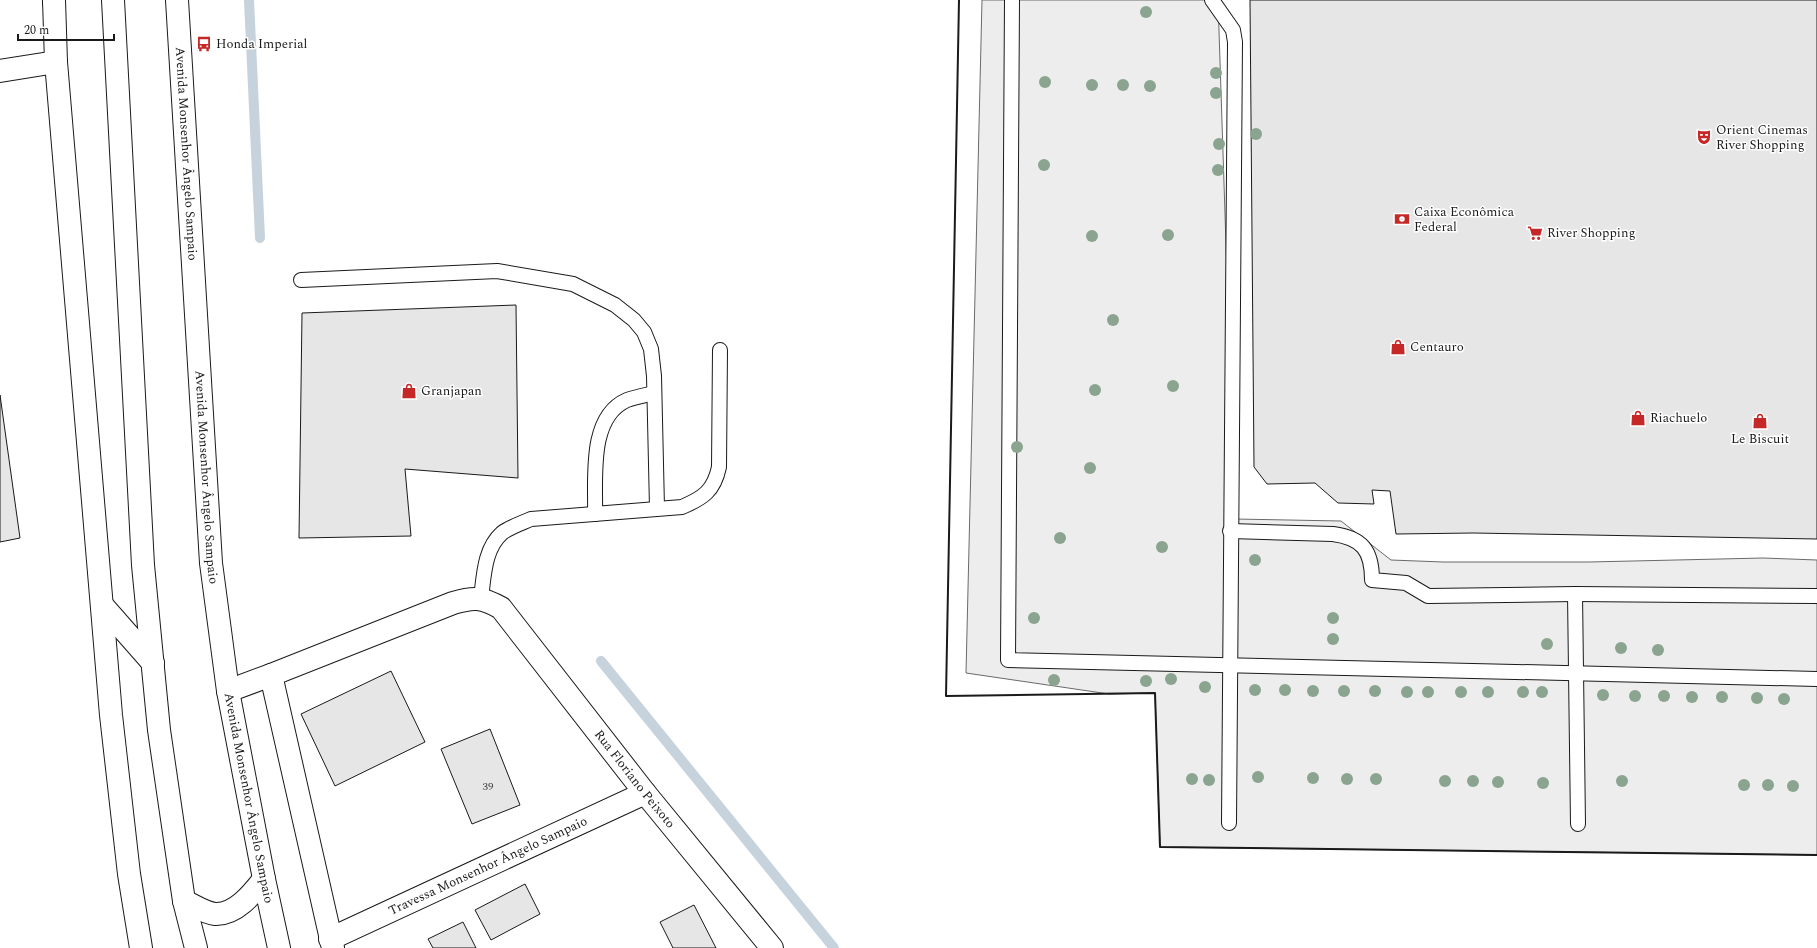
<svg xmlns="http://www.w3.org/2000/svg" width="1817" height="948" viewBox="0 0 1817 948" font-family="Spectral,serif">
  <style>
    .parking { fill: #ededed; stroke: #6a6a6a }
    .lines { fill: none; stroke-linecap: round; stroke-linejoin: round }
    .stream { stroke: #c6d2dc; stroke-width: 10 }
    .building { fill: #e6e6e6; stroke: #1a1a1a }
    .service-casing { stroke: #1a1a1a; stroke-width: 16 }
    .minor-casing { stroke: #1a1a1a; stroke-width: 24 }
    .tertiary-casing { stroke: #1a1a1a; stroke-width: 24 }
    .primary-casing { stroke: #1a1a1a; stroke-width: 24 }
    .service { stroke: #fff; stroke-width: 14 }
    .minor { stroke: #fff; stroke-width: 22 }
    .tertiary { stroke: #fff; stroke-width: 22 }
    .primary { stroke: #fff; stroke-width: 22 }
    .wall { stroke: #1a1a1a; stroke-width: 2 }
    .tree { fill: #8aa48f }
    .labels { text-anchor: middle; dominant-baseline: central; stroke-width: 3; stroke-linejoin: round; paint-order: stroke }
    .number-label { font-size: 11px; fill: #4d4d4d }
    .poi-label { font-size: 13px; fill: #1a1a1a; stroke: #fff; text-anchor: start }
    .street-label { font-size: 13px; fill: #1a1a1a; stroke: #fff }
  </style>
  <rect width="100%" height="100%" fill="#fff"/>
  <path class="parking" d="M982,0H1218L1235,519L1341,521L1391,560L1443,562H1589L1763,558L1817,560V855L1160,847L1155,693L1109,694L966,673Z"/>
  <g class="lines">
    <g class="stream">
      <path d="M249,0L260,238"/>
      <path d="M601,661L834,948"/>
    </g>
  </g>
  <g class="building">
    <path d="M1250,0H1817V539L1473,533L1396,534L1390,491L1372,490L1374,504L1338,503L1315,483L1267,484L1254,467Z"/>
    <path d="M516,305L518,478L405,469L411,536L299,538L302,313Z"/>
    <path d="M0,395L20,538L0,542Z"/>
    <path d="M391,671L425,742L335,786L301,714Z"/>
    <path d="M490,729L520,805L472,824L441,749Z"/>
    <path d="M525,884L540,914L491,940L475,910Z"/>
    <path d="M694,905L716,948H673L660,922Z"/>
    <path d="M463,922L476,948H433L428,939Z"/>
  </g>
  <g class="lines">
    <g class="service-casing">
      <g id="service">
        <path d="M1012,0L1008,660L1817,679"/>
        <path d="M1212,0L1233,30L1235,42L1229,823"/>
        <path d="M301,280L497,271L573,284L615,305L634,320L644,332L651,349L654,376L657,508"/>
        <path d="M595,514C596,479 588,417 627,400C636,397 646,395 654,393"/>
        <path d="M1230,531L1333,534C1362,538 1372,550 1372,580L1406,583L1428,596L1575,594L1817,596"/>
        <path d="M1575,594L1578,824"/>
        <path d="M481,598C484,576 484,549 502,533C510,527 522,523 531,519L682,507C703,498 714,491 719,467L720,350"/>
      </g>
    </g>
    <g class="minor-casing">
      <g id="minor">
        <path d="M0,71L56,62"/>
        <path d="M271,675L333,948"/>
        <path id="s1" d="M228,691L271,675L453,603C474,597 482,597 501,608L645,793L772,948"/>
        <path id="s2" d="M330,939L645,793"/>
      </g>
    </g>
    <g class="tertiary-casing">
      <path id="tertiary" d="M54,0L56,62L111,715L129,874L141,948"/>
    </g>
    <g class="primary-casing">
      <g id="primary">
        <path d="M113,0L143,565L159,730L184,901L196,948"/>
        <path id="s3" d="M177,0L211,563L228,691L264,879L279,948"/>
        <path d="M54,2V0"/>
        <path d="M102,605L153,663"/>
        <path d="M184,901C193,905 205,913 215,914C236,915 253,893 264,879"/>
      </g>
    </g>
    <use href="#service" class="service"/>
    <use href="#minor" class="minor"/>
    <use href="#tertiary" class="tertiary"/>
    <use href="#primary" class="primary"/>
    <path class="wall" d="M959,0L946,696L1155,693L1160,847L1817,855"/>
  </g>
  <g class="tree">
    <circle cx="1146" cy="12" r="6"/>
    <circle cx="1216" cy="73" r="6"/>
    <circle cx="1045" cy="82" r="6"/>
    <circle cx="1092" cy="85" r="6"/>
    <circle cx="1123" cy="85" r="6"/>
    <circle cx="1150" cy="86" r="6"/>
    <circle cx="1216" cy="93" r="6"/>
    <circle cx="1256" cy="134" r="6"/>
    <circle cx="1219" cy="144" r="6"/>
    <circle cx="1044" cy="165" r="6"/>
    <circle cx="1218" cy="170" r="6"/>
    <circle cx="1168" cy="235" r="6"/>
    <circle cx="1092" cy="236" r="6"/>
    <circle cx="1113" cy="320" r="6"/>
    <circle cx="1173" cy="386" r="6"/>
    <circle cx="1095" cy="390" r="6"/>
    <circle cx="1017" cy="447" r="6"/>
    <circle cx="1090" cy="468" r="6"/>
    <circle cx="1060" cy="538" r="6"/>
    <circle cx="1162" cy="547" r="6"/>
    <circle cx="1255" cy="560" r="6"/>
    <circle cx="1034" cy="618" r="6"/>
    <circle cx="1333" cy="618" r="6"/>
    <circle cx="1333" cy="639" r="6"/>
    <circle cx="1547" cy="644" r="6"/>
    <circle cx="1621" cy="648" r="6"/>
    <circle cx="1658" cy="650" r="6"/>
    <circle cx="1171" cy="679" r="6"/>
    <circle cx="1054" cy="680" r="6"/>
    <circle cx="1146" cy="681" r="6"/>
    <circle cx="1205" cy="687" r="6"/>
    <circle cx="1255" cy="690" r="6"/>
    <circle cx="1285" cy="690" r="6"/>
    <circle cx="1313" cy="691" r="6"/>
    <circle cx="1344" cy="691" r="6"/>
    <circle cx="1375" cy="691" r="6"/>
    <circle cx="1407" cy="692" r="6"/>
    <circle cx="1428" cy="692" r="6"/>
    <circle cx="1461" cy="692" r="6"/>
    <circle cx="1488" cy="692" r="6"/>
    <circle cx="1523" cy="692" r="6"/>
    <circle cx="1542" cy="692" r="6"/>
    <circle cx="1603" cy="695" r="6"/>
    <circle cx="1635" cy="696" r="6"/>
    <circle cx="1664" cy="696" r="6"/>
    <circle cx="1692" cy="697" r="6"/>
    <circle cx="1722" cy="697" r="6"/>
    <circle cx="1757" cy="698" r="6"/>
    <circle cx="1784" cy="699" r="6"/>
    <circle cx="1258" cy="777" r="6"/>
    <circle cx="1313" cy="778" r="6"/>
    <circle cx="1192" cy="779" r="6"/>
    <circle cx="1347" cy="779" r="6"/>
    <circle cx="1376" cy="779" r="6"/>
    <circle cx="1209" cy="780" r="6"/>
    <circle cx="1445" cy="781" r="6"/>
    <circle cx="1473" cy="781" r="6"/>
    <circle cx="1622" cy="781" r="6"/>
    <circle cx="1498" cy="782" r="6"/>
    <circle cx="1543" cy="783" r="6"/>
    <circle cx="1744" cy="785" r="6"/>
    <circle cx="1768" cy="785" r="6"/>
    <circle cx="1793" cy="786" r="6"/>
  </g>
  <defs>
    <g id="bus-bare" transform="scale(1.2)"><path d="M-5-6H5V4H4V6H2V4H-2V6H-4V4H-5ZM-3.5-4V0h7V-4ZM-3.5 1.2v1.5H-2V1.2ZM2 1.2v1.5H3.5V1.2Z" fill="#c62828" stroke="#fff" stroke-width="2.5" paint-order="stroke"/></g>
    <g id="theatre-bare" transform="scale(1.2)"><path d="M-5-5.5Q0-4 5-5.5V0Q5 5 0 6Q-5 5-5 0ZM-3.3-2.5H-1v1.5H-3.3ZM1-2.5H3.3v1.5H1ZM-2.8 1Q0 5.5 2.8 1Z" fill="#c62828" stroke="#fff" stroke-width="2.5" paint-order="stroke"/></g>
    <g id="bank-bare" transform="scale(1.2)"><path d="M-6-4H6V4H-6ZM0-2.3a2.3 2.3 0 1 0 0 4.6a2.3 2.3 0 1 0 0-4.6Z" fill="#c62828" stroke="#fff" stroke-width="2.5" paint-order="stroke"/></g>
    <g id="supermarket-bare" transform="scale(1.2)"><path d="M-6-5.5h2.5l.6 2H6L4.5 2H-2.5L-4.4-4H-6ZM-1.5 3.2a1.3 1.3 0 1 0 .1 0ZM3 3.2a1.3 1.3 0 1 0 .1 0Z" fill="#c62828" stroke="#fff" stroke-width="2.5" paint-order="stroke"/></g>
    <g id="shop-bare" transform="scale(1.2)"><path d="M-5-2.5h2.3a2.7 3.5 0 0 1 5.4 0H5L5.5 6h-11ZM-1.5-2.5h3a1.5 2.3 0 0 0-3 0Z" fill="#c62828" stroke="#fff" stroke-width="2.5" paint-order="stroke"/></g>
  </defs>
  <g fill-rule="evenodd">
    <use href="#bus-bare" x="204" y="44"/>
    <use href="#theatre-bare" x="1704" y="137"/>
    <use href="#bank-bare" x="1402" y="219"/>
    <use href="#supermarket-bare" x="1535" y="233"/>
    <use href="#shop-bare" x="1398" y="347"/>
    <use href="#shop-bare" x="409" y="391"/>
    <use href="#shop-bare" x="1638" y="418"/>
    <use href="#shop-bare" x="1760" y="421"/>
  </g>
  <g class="labels">
    <g class="number-label">
      <text x="488" y="786">39</text>
    </g>
    <g class="poi-label">
      <text x="216" y="44">Honda Imperial</text>
      <text x="1716" y="130">Orient Cinemas<tspan x="1716" dy="15">River Shopping</tspan></text>
      <text x="1414" y="212">Caixa Econômica<tspan x="1414" dy="15">Federal</tspan></text>
      <text x="1547" y="233">River Shopping</text>
      <text x="1410" y="347">Centauro</text>
      <text x="421" y="391">Granjapan</text>
      <text x="1650" y="418">Riachuelo</text>
      <text x="1760" y="439" text-anchor="middle">Le Biscuit</text>
    </g>
    <g class="street-label">
      <text stroke="none"><textPath href="#s3" startOffset="154">Avenida Monsenhor Ângelo Sampaio</textPath></text>
      <text stroke="none"><textPath href="#s3" startOffset="478">Avenida Monsenhor Ângelo Sampaio</textPath></text>
      <text stroke="none"><textPath href="#s1" startOffset="509">Rua Floriano Peixoto</textPath></text>
      <text stroke="none"><textPath href="#s3" startOffset="802">Avenida Monsenhor Ângelo Sampaio</textPath></text>
      <text stroke="none"><textPath href="#s2" startOffset="174">Travessa Monsenhor Ângelo Sampaio</textPath></text>
    </g>
  </g>
  <path d="M18 34v6h96v-6" fill="none" stroke="#1a1a1a" stroke-width="2"/>
  <text x="24" y="34" font-size="12" fill="#1a1a1a" stroke="#ffffff" stroke-width="3" paint-order="stroke">20 m</text>
</svg>
